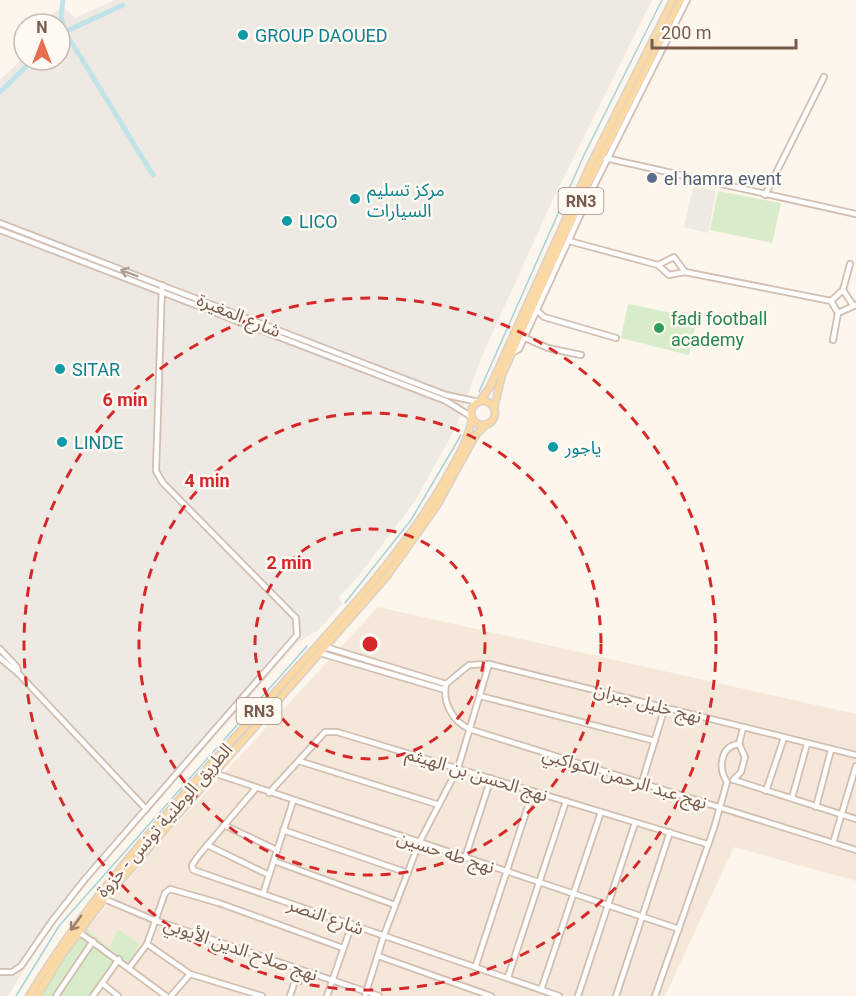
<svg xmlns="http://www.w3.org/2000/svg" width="856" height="996" viewBox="0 0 856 996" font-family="Roboto,'Noto Sans Arabic',sans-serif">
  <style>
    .residential { fill: #f5e8da }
    .industrial { fill: #efe9e4 }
    .green { fill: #d8ecc9 }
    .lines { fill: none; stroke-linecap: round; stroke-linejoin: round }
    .stream { stroke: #a5d3da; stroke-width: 1.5 }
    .canal { stroke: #bfe3e8; stroke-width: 5 }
    .minor-casing { stroke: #d1beb0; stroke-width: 8 }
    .major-casing { stroke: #dad1cd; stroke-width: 9 }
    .minor { stroke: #fff; stroke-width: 4.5 }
    .major { stroke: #fbd9a5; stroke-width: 6 }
    .oneway { stroke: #af9d94 }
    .oneway2 { stroke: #a18267 }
    .ring { fill: none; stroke: #d62828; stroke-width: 3; stroke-dasharray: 10 8 }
    .culture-dot { fill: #0f9aa8; stroke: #fffaf3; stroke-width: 2 }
    .service-dot { fill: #5c6f8a; stroke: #fffaf3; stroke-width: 2 }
    .leisure-dot { fill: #2e9e5b; stroke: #fffaf3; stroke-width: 2 }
    .labels { text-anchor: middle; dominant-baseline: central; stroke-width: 5; stroke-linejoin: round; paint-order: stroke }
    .shield { fill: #fffaf3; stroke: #a28b7f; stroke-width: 1.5 }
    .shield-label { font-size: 16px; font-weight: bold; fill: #7a5c4d }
    .culture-label { font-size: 18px; fill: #0d838f; stroke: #fffaf3; text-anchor: start }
    .service-label { font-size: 18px; fill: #4e5e75; stroke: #fffaf3; text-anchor: start }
    .street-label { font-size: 18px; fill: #7a5c4d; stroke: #fffaf3 }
    .leisure-label { font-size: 18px; fill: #27864d; stroke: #fffaf3; text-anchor: start }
    .centre { fill: #d62828; stroke: #fffaf3; stroke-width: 3 }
    .ring-label { font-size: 18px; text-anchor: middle; font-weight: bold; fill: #d62828; stroke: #fffaf3; stroke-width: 5; stroke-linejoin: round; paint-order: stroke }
  </style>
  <rect width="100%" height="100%" fill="#fdf6ec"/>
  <path class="residential" d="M378,607L856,714V881L734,847L665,996H38L67,953L150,853Z"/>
  <g class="industrial">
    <path d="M115,0H652L552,201L480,361L456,427L415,501L357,578L338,598L343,603L317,631L298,642L149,812L55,921L8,996H0V80L24,57V60H60V24H48L45,18L63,7L75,18Z"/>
    <path d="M693,187L716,191L708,233L684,227Z"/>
  </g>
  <g class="green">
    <path d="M718,191L781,203L772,243L710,230Z"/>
    <path d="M628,304L697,318L689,355L621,338Z"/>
    <path d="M86,928L109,948L118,929L139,944L127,968L120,963L92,996H39Z"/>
  </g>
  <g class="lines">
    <g class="stream">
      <path d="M479,392L584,155L662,0"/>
      <path d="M345,603L411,520L461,435"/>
      <path d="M16,996L59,926L307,646"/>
    </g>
    <g class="canal">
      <path d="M63,0L61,16L64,30L153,175"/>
      <path d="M60,34L123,5"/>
      <path d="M0,92L33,60"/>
    </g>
    <g class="minor-casing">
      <g id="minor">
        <path d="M605,158L856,214"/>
        <path d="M765,195L824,77"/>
        <path d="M0,223L446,395L479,402"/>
        <path d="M0,230L446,401L472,417"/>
        <path d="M569,241L658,265L669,275L685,272L831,301"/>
        <path d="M658,265L674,257L685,272"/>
        <path d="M843,290L853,305"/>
        <path d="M831,301L843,290L850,264"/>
        <path d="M831,301L838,313L833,340"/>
        <path d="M538,311L544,317L616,338"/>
        <path d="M838,313L856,305"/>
        <path d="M525,338L548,348L581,355"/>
        <path d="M512,353L519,349L588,198L687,0"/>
        <path d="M325,647L446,684"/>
        <path d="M0,649L17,667L18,673"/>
        <path d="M320,653L445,690"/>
        <path d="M0,658L18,673L146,809"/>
        <path d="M446,684C442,703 453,721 469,729L856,850"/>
        <path d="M446,684L469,665L489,664L856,755"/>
        <path d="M480,696L655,741"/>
        <path d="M739,744L743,728"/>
        <path d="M299,761L439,805"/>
        <path d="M214,773L679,929"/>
        <path d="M733,780L741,772L745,757L739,744"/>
        <path d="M734,780L856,819"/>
        <path d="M642,782L665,707"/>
        <path d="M256,788L199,855L192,865L193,870L559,996"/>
        <path d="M766,791L784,738"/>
        <path d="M269,793L325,732H337L707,844"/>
        <path d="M792,798L807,744"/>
        <path d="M816,807L831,750"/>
        <path d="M224,825L277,850"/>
        <path d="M283,830L408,873"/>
        <path d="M833,843L856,766"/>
        <path d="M207,845L269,875"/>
        <path d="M465,858L491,778"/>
        <path d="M274,861L395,905"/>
        <path d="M263,894L293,801"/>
        <path d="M102,898L154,920L379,996"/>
        <path d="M79,932L166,996"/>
        <path d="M147,944L190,974L262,996"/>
        <path d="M378,956L491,996"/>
        <path d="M476,965L533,791"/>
        <path d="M129,968L147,944L165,893L170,889L219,903L343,948"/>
        <path d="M0,972H12L21,966L52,921L85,879L297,635L296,618L163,483L156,471L162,285"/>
        <path d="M508,977L566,801"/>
        <path d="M102,983L118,996"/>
        <path d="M541,990L601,812"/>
        <path d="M56,996L93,941"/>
        <path d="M93,996L119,959"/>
        <path d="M171,996L190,974"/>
        <path d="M290,996L299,969"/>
        <path d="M327,996L352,924"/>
        <path d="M365,996L384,935L419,843L458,768L489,664"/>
        <path d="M578,996L635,823"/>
        <path d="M616,996L670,832"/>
        <path d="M655,996L714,828L727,782C718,768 720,746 739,744"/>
      </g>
    </g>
    <g class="major-casing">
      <g id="major">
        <circle cx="483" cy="413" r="12"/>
        <path d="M479,402L490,387L590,166L673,0"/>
        <path d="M494,408L502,375L588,184L681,0"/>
        <path d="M29,996C100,879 197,781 287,679C344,616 403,553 445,480C456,460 469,440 472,417"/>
        <path d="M37,996L62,955L104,899L387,576L436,507L475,436L486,424"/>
      </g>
    </g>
    <use href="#minor" class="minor"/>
    <use href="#major" class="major"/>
  </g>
  <defs><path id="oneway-shaft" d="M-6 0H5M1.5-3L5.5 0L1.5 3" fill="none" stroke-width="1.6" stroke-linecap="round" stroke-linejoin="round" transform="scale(1.5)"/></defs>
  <use class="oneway" href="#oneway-shaft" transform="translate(129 273) rotate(-159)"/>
  <use class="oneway2" href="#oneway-shaft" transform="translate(76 923) rotate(126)"/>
  <g class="ring">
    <circle cx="370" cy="644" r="115"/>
    <circle cx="370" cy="644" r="231"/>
    <circle cx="370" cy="644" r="346"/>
  </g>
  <g class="culture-dot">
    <circle cx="243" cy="35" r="6"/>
    <circle cx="355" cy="199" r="6"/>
    <circle cx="287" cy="221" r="6"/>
    <circle cx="60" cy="369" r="6"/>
    <circle cx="62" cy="442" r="6"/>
    <circle cx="553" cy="447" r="6"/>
  </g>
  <circle class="service-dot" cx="652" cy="178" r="6"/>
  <circle class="leisure-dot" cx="659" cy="328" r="6"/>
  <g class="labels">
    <g class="shield">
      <rect x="558.5" y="188" width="45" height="26" rx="4.5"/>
      <rect x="236.5" y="698" width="45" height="26" rx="4.5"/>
    </g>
    <g class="shield-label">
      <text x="581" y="201">RN3</text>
      <text x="259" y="711">RN3</text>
    </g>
    <g class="culture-label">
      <text x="255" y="35">GROUP DAOUED</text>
      <text x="367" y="189">مركز تسليم<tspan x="367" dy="21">السيارات</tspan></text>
      <text x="299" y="221">LICO</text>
      <text x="72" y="369">SITAR</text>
      <text x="74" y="442">LINDE</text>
      <text x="565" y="447">ياجور</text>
    </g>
    <g class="service-label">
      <text x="664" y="178">el hamra event</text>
    </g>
    <g class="street-label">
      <text transform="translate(239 315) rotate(22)">شارع المغيرة</text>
      <text transform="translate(648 703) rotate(15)">نهج خليل جبران</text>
      <text transform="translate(477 774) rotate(17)">نهج الحسن بن الهيثم</text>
      <text transform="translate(625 778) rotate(17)">نهج عبد الرحمن الكواكبي</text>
      <text transform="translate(164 820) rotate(-49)">الطريق الوطنية تونس - حزوة</text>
      <text transform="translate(446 852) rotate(18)">نهج طه حسين</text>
      <text transform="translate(326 916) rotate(19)">شارع النصر</text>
      <text transform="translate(241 949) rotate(19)">نهج صلاح الدين الأيوبي</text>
    </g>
    <g class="leisure-label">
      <text x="671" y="318">fadi football<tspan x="671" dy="21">academy</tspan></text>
    </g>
  </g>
  <circle cx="370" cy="644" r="9" class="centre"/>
  <g class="ring-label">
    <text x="125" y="406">6 min</text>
    <text x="207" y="487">4 min</text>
    <text x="289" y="569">2 min</text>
  </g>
  <g transform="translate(42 42)"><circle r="28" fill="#fffaf3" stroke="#cabbb1" stroke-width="1.5"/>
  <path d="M0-4.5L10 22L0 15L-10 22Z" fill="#e76f51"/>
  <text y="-9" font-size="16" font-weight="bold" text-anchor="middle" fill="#7a5c4d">N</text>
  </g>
  <path d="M652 39v9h144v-9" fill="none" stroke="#7a5c4d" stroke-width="3"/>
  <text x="661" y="39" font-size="18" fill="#7a5c4d" stroke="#fffaf3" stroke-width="4.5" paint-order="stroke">200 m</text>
</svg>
